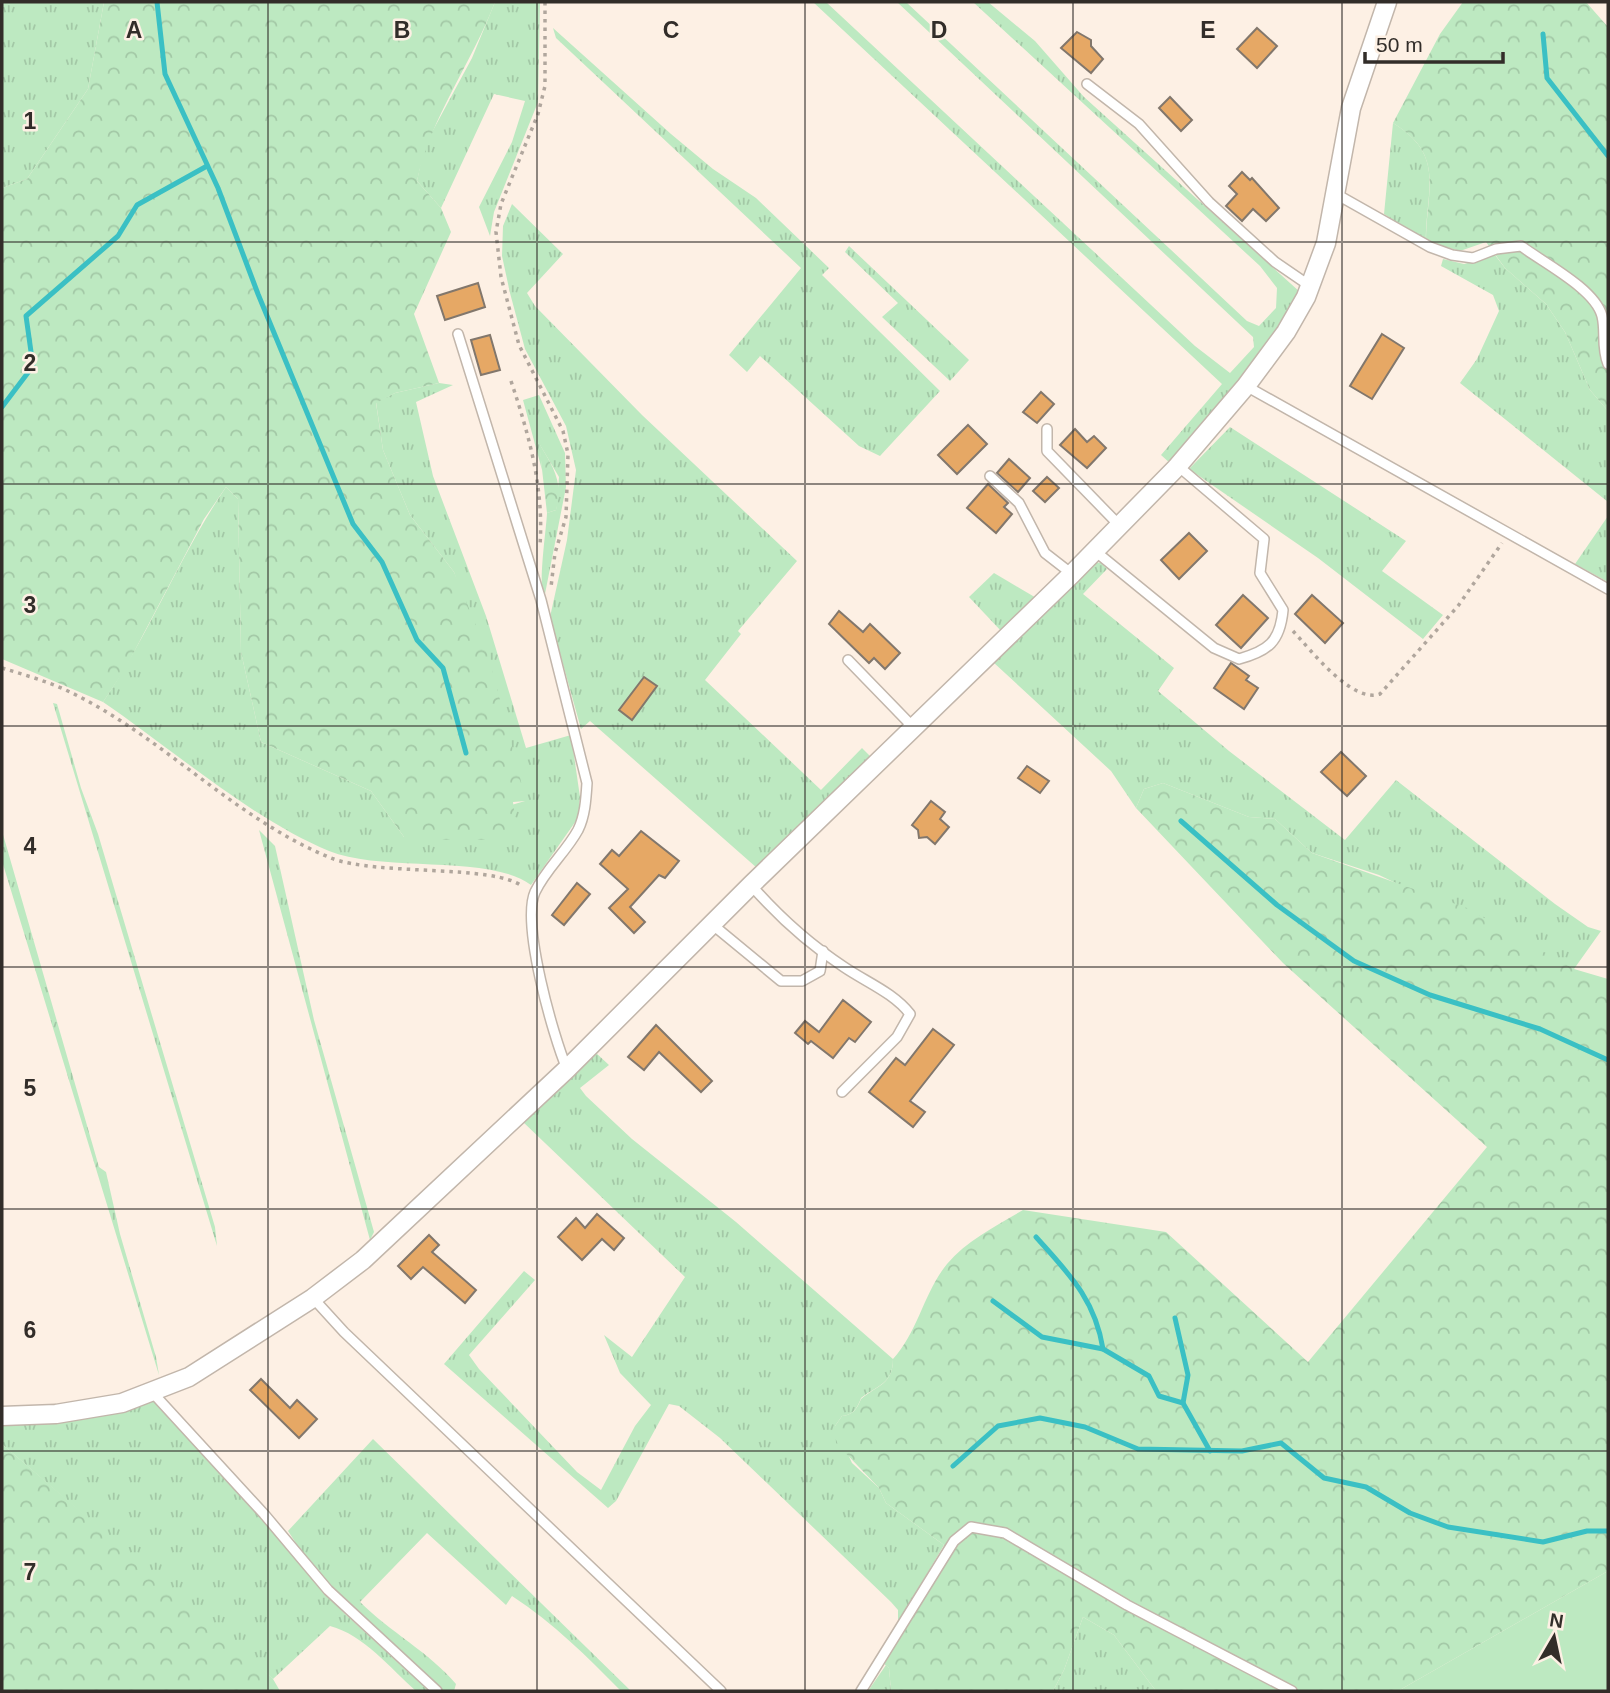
<svg xmlns="http://www.w3.org/2000/svg" width="1610" height="1693" viewBox="0 0 1610 1693" font-family="Arial,sans-serif">
  <style>
    .grass { fill: url(#grass-tufts) }
    .forest { fill: url(#forest-crowns) }
    .park { fill: #bde9c1 }
    .lines { fill: none; stroke-linecap: round; stroke-linejoin: round }
    .stream { stroke: #3ac0c4; stroke-width: 5 }
    .building { fill: #e6a865; stroke: #82776c; stroke-width: 2 }
    .service-casing { stroke: #c2b6ab; stroke-width: 12 }
    .minor-casing { stroke: #c2b6ab; stroke-width: 21 }
    .path { stroke: #b0a69d; stroke-width: 3.5; stroke-dasharray: 3.5 5; stroke-linecap: butt }
    .service { stroke: #fff; stroke-width: 9 }
    .minor { stroke: #fff; stroke-width: 18 }
    .grid { fill: none; stroke: #322d29; stroke-width: 2; stroke-opacity: 0.55 }
    .grid-label { font-size: 23px; text-anchor: middle; font-weight: bold; fill: #322d29; stroke: #fdf0e4; stroke-width: 5; stroke-linejoin: round; paint-order: stroke }
  </style>
  <defs>
    <pattern id="grass-tufts" width="24" height="20" patternUnits="userSpaceOnUse" patternTransform="scale(1.75)"><rect width="24" height="20" fill="#bde9c1"/><path d="M3 7l-1-3M5 7V3M7 7l1-3M15 17l-1-3M17 17v-4M19 17l1-3" fill="none" stroke="#a3c8a6"/></pattern>
    <pattern id="forest-crowns" width="20" height="18" patternUnits="userSpaceOnUse" patternTransform="scale(1.75)"><rect width="20" height="18" fill="#bde9c1"/><path d="M2 6a3 3 0 1 1 6 0M12 15a3 3 0 1 1 6 0" fill="none" stroke="#a3c8a6"/></pattern>
  </defs>
  <rect width="100%" height="100%" fill="#fdf0e4"/>
  <g class="grass">
    <path d="M2,2H104L88,89L27,179L2,188Z"/>
    <path d="M495,2H540L538,102L494,212L490,236L479,207L512,142L525,101L494,94L441,208L417,181L424,147L472,58Z"/>
    <path d="M813,2H826L1195,346L1230,373L1254,347L1253,337L897,2H906L1247,321L1259,326L1276,308L1277,288L1260,266L973,2H988L1035,41L1084,97L1300,292L1256,367L1171,464L1161,455L1222,384Z"/>
    <path d="M553,28L671,134L713,169L756,198L829,268L822,275L940,391L880,456L859,446L760,356L747,372L729,355L801,268L556,38Z"/>
    <path d="M1393,123C1446,155 1426,190 1426,241L1384,214Z"/>
    <path d="M512,204L563,254L527,293L535,306L642,415L797,561L738,631L741,634L705,680L821,790L862,748L872,758L757,868L590,721L581,729L550,617L567,540L576,470L566,426L525,349L510,293L502,256L503,226Z"/>
    <path d="M849,246L967,358L969,360L950,381L882,317L898,303L845,252Z"/>
    <path d="M1495,255L1505,268L1546,304L1565,332L1590,390L1608,411V502L1460,383L1477,359L1499,311L1493,295L1441,266L1443,259L1464,264Z"/>
    <path d="M439,383L453,385L416,402L433,476L486,616L526,748L571,735L580,797L578,818L531,885C490,854 384,873 329,851C253,820 172,749 103,702C150,633 180,555 226,487L238,499L241,652L261,742L371,791L404,837L525,801L454,572L410,515L383,450L376,402L395,393Z"/>
    <path d="M539,395L565,453L566,487L544,599C538,583 546,533 547,513L556,510L559,477L540,445L542,470L523,400Z"/>
    <path d="M1230,427L1406,541L1382,571L1443,615L1423,639L1318,558L1189,469Z"/>
    <path d="M1608,516V582L1575,564Z"/>
    <path d="M1094,562L1101,563L1107,569L1083,594L1174,668L1158,691L1229,751L1345,840L1396,780L1555,904L1588,927L1601,931L1574,969L1379,875L1312,853L1275,819L1249,817L1163,783L1144,789L1136,808L1111,771L993,662Z"/>
    <path d="M994,573L1038,599L1002,632L969,597Z"/>
    <path d="M53,703L57,704L81,788L98,834L215,1227L217,1246Z"/>
    <path d="M259,830L275,846L314,1020L374,1232L370,1240Z"/>
    <path d="M2,831L99,1167L106,1172L120,1234L156,1357L159,1375L2,861Z"/>
    <path d="M595,1052L609,1065L580,1088L586,1096L632,1139L736,1222L893,1359C893,1384 878,1385 861,1398C857,1409 853,1415 842,1416L835,1426L852,1463L879,1488L886,1503L944,1545L898,1623V1610L891,1602L720,1438L679,1406L669,1404L616,1501L608,1508L444,1364L524,1271L535,1280L469,1355L479,1369L577,1472L601,1490L635,1426L651,1405L620,1373L604,1335L632,1357L685,1277L522,1121Z"/>
    <path d="M153,1401L227,1479L344,1613L429,1691H416C390,1668 364,1635 330,1626L273,1679L2,1444V1425L79,1419Z"/>
    <path d="M373,1439L631,1691H621C587,1657 554,1623 512,1596L506,1605L427,1533L360,1602C389,1631 430,1653 456,1684L454,1691H444L349,1606L313,1569L288,1531Z"/>
    <path d="M1083,1617L1114,1635L1156,1691H1053L1064,1670Z"/>
    <path d="M886,1665L889,1668L891,1691H868Z"/>
  </g>
  <g class="forest">
    <path d="M104,2H495C472,63 430,118 417,181L441,208L451,232L414,314L439,383L395,393L376,403L383,450L410,515L454,572L489,657L526,801L513,802L516,827L504,840H427L404,837L371,791L261,742L241,652L238,499L226,487L204,519L125,669L103,702L2,659V188L27,179L88,89Z"/>
    <path d="M1463,2H1586L1608,27V411L1590,390L1565,332L1546,304L1505,268L1486,242L1460,251L1426,241C1426,190 1446,155 1393,123L1440,34Z"/>
    <path d="M539,443C553,467 564,482 556,510L547,513Z"/>
    <path d="M1163,783L1249,817L1275,819L1312,853L1467,908L1574,969L1608,979V1571L1398,1691H1156L1114,1635L1083,1617L1064,1670L1053,1691H891L889,1668L876,1657L942,1554L944,1545L886,1503L879,1488L836,1443L835,1426L842,1416C853,1415 857,1409 861,1399C878,1385 893,1384 893,1359C918,1332 924,1292 947,1264C967,1240 998,1225 1023,1210L1166,1232L1308,1362L1487,1147L1283,963L1136,808L1144,789Z"/>
    <path d="M2,1444L239,1647L273,1679L280,1691H2Z"/>
  </g>
  <path class="park" d="M1608,1571V1691H1398Z"/>
  <g class="lines">
    <g class="stream">
      <path d="M157,2L165,74L218,188L258,294L353,524L382,562L417,640L443,668L466,753"/>
      <path d="M1543,34L1547,78L1608,156"/>
      <path d="M2,407L33,366L26,316L118,236L137,205L207,166"/>
      <path d="M1181,821L1277,905L1354,961L1430,995L1540,1029L1608,1060"/>
      <path d="M1036,1237C1069,1274 1095,1299 1103,1349"/>
      <path d="M993,1301L1042,1337L1103,1349L1149,1376L1159,1396L1183,1403L1210,1451"/>
      <path d="M1175,1318L1188,1375L1183,1403"/>
      <path d="M953,1466L998,1426L1040,1418L1085,1427L1138,1449L1242,1451L1281,1443L1324,1478L1366,1487L1410,1513L1448,1527L1543,1542L1587,1531H1608"/>
    </g>
  </g>
  <g class="building">
    <path d="M1257,28L1277,46L1257,68L1237,49Z"/>
    <path d="M1077,32L1091,40V46L1103,59L1091,73L1061,48Z"/>
    <path d="M1170,97L1192,120L1181,131L1159,108Z"/>
    <path d="M1242,172L1250,180L1252,178L1279,208L1266,221L1253,209L1242,221L1226,206L1237,194L1229,186Z"/>
    <path d="M478,283L485,307L445,320L437,296Z"/>
    <path d="M1382,334L1404,348L1372,399L1350,386Z"/>
    <path d="M490,335L500,370L481,375L471,340Z"/>
    <path d="M1041,392L1054,404L1037,423L1023,412Z"/>
    <path d="M968,425L987,444L957,474L938,455Z"/>
    <path d="M1075,429L1087,442L1094,436L1106,448L1087,468L1060,445Z"/>
    <path d="M1009,459L1030,478L1018,492L997,473Z"/>
    <path d="M1047,477L1059,488L1045,502L1033,491Z"/>
    <path d="M988,484L1008,503L1004,507L1012,514L996,533L967,508Z"/>
    <path d="M1189,533L1207,551L1179,579L1161,560Z"/>
    <path d="M1243,595L1268,618L1241,648L1216,625Z"/>
    <path d="M1312,595L1343,623L1325,643L1295,614Z"/>
    <path d="M839,611L863,632L870,624L900,653L885,669L874,658L869,663L829,624Z"/>
    <path d="M1231,663L1249,676L1246,680L1258,688L1244,709L1214,688Z"/>
    <path d="M644,677L657,686L632,720L619,710Z"/>
    <path d="M1341,752L1366,776L1347,796L1321,772Z"/>
    <path d="M1027,766L1049,781L1040,793L1018,778Z"/>
    <path d="M931,801L945,812L940,819L949,827L935,844L927,837L919,838L918,830L912,825Z"/>
    <path d="M641,831L679,861L665,878L659,875L630,907L645,922L634,933L609,908L628,889L600,864L612,850L619,856Z"/>
    <path d="M577,883L590,894L564,925L552,915Z"/>
    <path d="M843,1000L871,1022L855,1042L849,1038L833,1058L811,1041L808,1044L795,1033L805,1021L819,1032Z"/>
    <path d="M656,1025L712,1081L701,1092L659,1052L644,1070L628,1057Z"/>
    <path d="M933,1029L954,1045L910,1101L925,1112L913,1127L869,1092L896,1058L905,1065Z"/>
    <path d="M597,1214L624,1238L614,1250L602,1239L582,1260L558,1237L576,1218L585,1228Z"/>
    <path d="M429,1235L439,1245L432,1252L476,1290L465,1303L423,1267L411,1279L398,1266Z"/>
    <path d="M261,1379L290,1408L297,1400L317,1419L299,1438L250,1390Z"/>
  </g>
  <g class="lines">
    <g class="service-casing">
      <g id="service">
        <path d="M1087,84L1139,124L1209,202L1275,262L1310,286"/>
        <path d="M1336,194L1430,247L1452,255L1473,258L1496,249L1521,246C1544,263 1595,289 1602,316C1606,332 1601,347 1608,364"/>
        <path d="M458,334L541,600L587,783C586,799 585,816 578,830C566,852 546,869 535,892C521,923 553,1036 567,1069"/>
        <path d="M1246,386L1608,589"/>
        <path d="M1047,429V451L1119,525"/>
        <path d="M990,476L1019,503L1045,553L1072,574"/>
        <path d="M1095,551L1214,648L1239,659C1268,651 1280,642 1283,610L1260,573L1264,539L1178,466"/>
        <path d="M848,660L914,728"/>
        <path d="M751,885C779,917 809,944 844,967C866,982 894,993 910,1014L897,1037L842,1092"/>
        <path d="M713,925L781,981H802L820,971L823,951"/>
        <path d="M313,1298L344,1332L721,1691"/>
        <path d="M152,1392L264,1514L328,1590L437,1691"/>
        <path d="M861,1691L954,1541L971,1527L1005,1533L1127,1605L1292,1691"/>
      </g>
    </g>
    <g class="minor-casing">
      <path id="minor" d="M2,1416L56,1414L122,1403L189,1377L313,1298L363,1260L567,1069L751,885L1072,574L1176,468L1246,386L1286,332L1306,297L1326,243L1351,108L1387,2"/>
    </g>
    <g class="path">
      <path d="M545,2V86L538,114L501,204L496,232L501,277L519,345L563,431L568,454L566,517L555,553L551,587"/>
      <path d="M511,381C529,435 544,488 540,545"/>
      <path d="M1293,631C1310,649 1352,704 1380,694L1458,606L1502,543"/>
      <path d="M2,668C25,675 50,682 72,693C164,738 235,819 331,858C375,876 497,864 523,887"/>
    </g>
    <use href="#service" class="service"/>
    <use href="#minor" class="minor"/>
  </g>
  <path class="grid" d="M268,2V1691M537,2V1691M805,2V1691M1073,2V1691M1342,2V1691M2,242H1608M2,484H1608M2,726H1608M2,967H1608M2,1209H1608M2,1451H1608"/>
  <g class="grid-label">
    <text x="134" y="38">A</text>
    <text x="402" y="38">B</text>
    <text x="671" y="38">C</text>
    <text x="939" y="38">D</text>
    <text x="1208" y="38">E</text>
    <text x="30" y="129">1</text>
    <text x="30" y="371">2</text>
    <text x="30" y="613">3</text>
    <text x="30" y="854">4</text>
    <text x="30" y="1096">5</text>
    <text x="30" y="1338">6</text>
    <text x="30" y="1580">7</text>
  </g>
  <rect width="1610" height="1693" fill="none" stroke="#322d29" stroke-width="7"/>
  <g transform="translate(1554 1637) rotate(9)" stroke="#fdf0e4" stroke-width="5" paint-order="stroke">
  <path d="M0-5L12 26L0 18L-12 26Z" fill="#322d29"/>
  <text y="-10" font-size="19" font-weight="bold" text-anchor="middle" fill="#322d29">N</text>
  </g>
  <path d="M1365 52v10h138v-10" fill="none" stroke="#322d29" stroke-width="3.5"/>
  <text x="1376" y="52" font-size="21" fill="#322d29" stroke="#fdf0e4" stroke-width="5" paint-order="stroke">50 m</text>
</svg>
